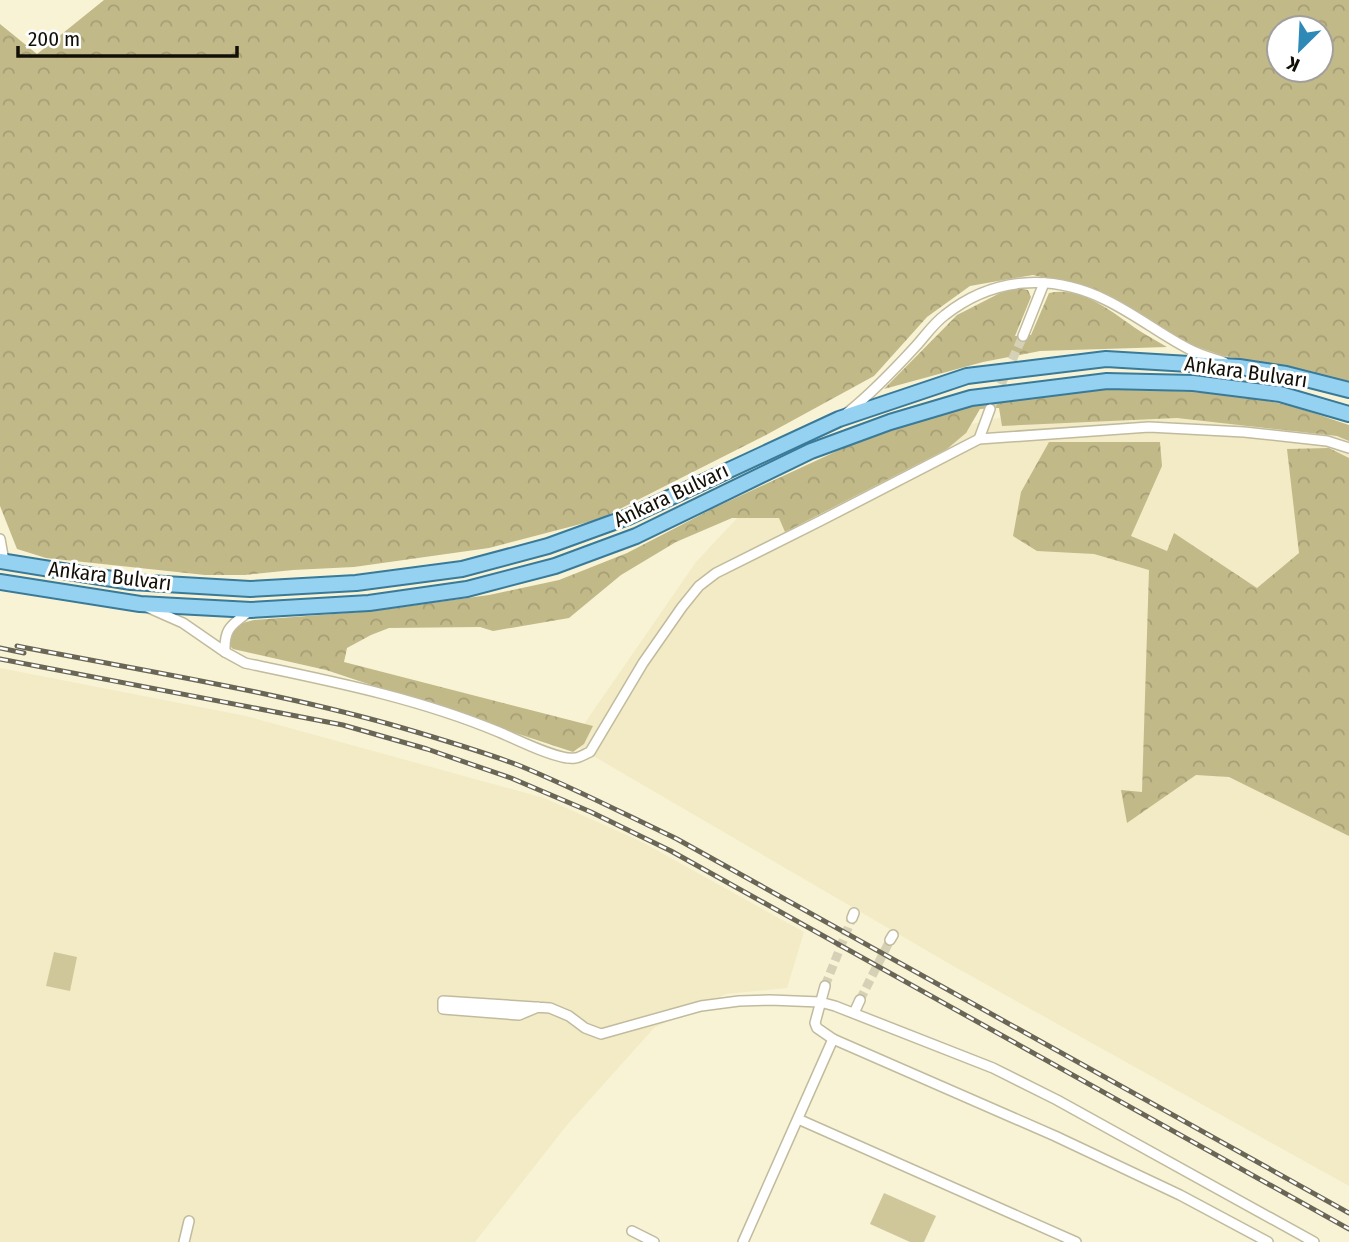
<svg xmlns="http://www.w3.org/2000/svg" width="1349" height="1242" viewBox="0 0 1349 1242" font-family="'Fira Sans Condensed',sans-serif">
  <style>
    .built { fill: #f2ebc5 }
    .green { fill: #cfc79a }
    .forest { fill: url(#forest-crowns); fill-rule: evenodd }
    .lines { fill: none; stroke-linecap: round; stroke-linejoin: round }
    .street-tunnel { stroke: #d6d1b6; stroke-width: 9; stroke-dasharray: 9 4.5; stroke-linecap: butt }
    .street-casing { stroke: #c1bb9e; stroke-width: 12 }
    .primary-casing { stroke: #3a7a99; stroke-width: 18 }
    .street { stroke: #fff; stroke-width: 9 }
    .primary { stroke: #95d1f1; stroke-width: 14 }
    .rail-casing { stroke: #6a6655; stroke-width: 5 }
    .rail { stroke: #fff; stroke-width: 2.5; stroke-dasharray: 8; stroke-linecap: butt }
    .labels { text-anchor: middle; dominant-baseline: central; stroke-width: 6; stroke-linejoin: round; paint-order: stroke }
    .street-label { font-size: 21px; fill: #121006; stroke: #fff }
  </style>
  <defs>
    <pattern id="forest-crowns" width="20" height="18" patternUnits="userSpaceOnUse" patternTransform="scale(1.75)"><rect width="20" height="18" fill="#c2b989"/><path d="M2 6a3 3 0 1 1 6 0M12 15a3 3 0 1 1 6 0" fill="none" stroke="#a69e75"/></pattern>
  </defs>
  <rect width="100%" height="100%" fill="#f9f3d5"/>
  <g class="built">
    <path d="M1073,401L1349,431V1186L955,967L571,743L696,562L741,514L915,437Z"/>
    <path d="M0,668L246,716L544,798L642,842L804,932L787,988L726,994L654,1028L567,1125L475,1242H0Z"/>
  </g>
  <g class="green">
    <path d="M54,952L77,957L70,991L46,986Z"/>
    <path d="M884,1193L936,1216L924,1242H910L870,1224Z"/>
  </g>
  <g class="forest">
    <path d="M104,0H1349V383L1282,366L1224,356L1183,342L1154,326L1108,295L1080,286L1033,275L970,286L927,317L874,376L766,435L600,519L489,548L354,567L293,570L245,575H205L46,558L17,549L0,506V24L37,54ZM1279,28H1321V70H1279Z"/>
    <path d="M1017,288L1028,290L1031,297L1015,336L1031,335L1049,293C1084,285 1116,316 1143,333C1151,338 1159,342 1167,347L1040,351L983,362L884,389L957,315L1000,293Z"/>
    <path d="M1079,390C1147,390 1216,389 1282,404C1305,409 1327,418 1349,425V441L1337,436L1177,418L1002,426L999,408L980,409L966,433L947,449L785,532L779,518H732L676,542L621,575L569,618L493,631L480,627L389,628L371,635L347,648L344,662L593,726L584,744L573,752L326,670L233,649L227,643C235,627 236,624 254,620L373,611L489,595L559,580L627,553L714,508L852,444L929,417L1006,398Z"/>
    <path d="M1049,442H1160L1162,466L1131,536L1167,551L1174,533L1257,588L1299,553L1287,449L1329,448L1349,458V836L1229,777L1196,775L1127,823L1121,790L1142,792L1149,570L1094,554L1037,551L1013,536L1021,492Z"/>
  </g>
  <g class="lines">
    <g class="street-tunnel">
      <path d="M990,409L1023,336"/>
      <path d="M825,986L852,918"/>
      <path d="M860,1000L890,940"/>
    </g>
    <g class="street-casing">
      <g id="street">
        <path d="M1023,336L1044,283"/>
        <path d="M847,413C872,393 894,370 916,346C925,336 934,323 945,315C993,277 1051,273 1106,300C1135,314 1160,334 1189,349C1200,355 1212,358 1224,362"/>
        <path d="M979,439L990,409"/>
        <path d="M0,539L4,561"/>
        <path d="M149,608L183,623L225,652L245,663C331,681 418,698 499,732C516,739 559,761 575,758C579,758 585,754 590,752L643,663L682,607L699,586L716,573L820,521L979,439L1149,427L1244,432L1327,441L1349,448"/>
        <path d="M225,652C224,627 232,625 251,610"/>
        <path d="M852,918L854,913"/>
        <path d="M890,940L893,935"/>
        <path d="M825,986L815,1023L817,1028L833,1039"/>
        <path d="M538,1007L519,1015L443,1009V1001L550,1008L569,1016L585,1028L601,1034L701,1006L739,1001L770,1000L820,1002L835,1006L993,1068L1057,1100L1314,1242"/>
        <path d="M854,1013L860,1000"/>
        <path d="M798,1119L1076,1242"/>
        <path d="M632,1231L654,1242"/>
        <path d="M184,1242L189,1221"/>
        <path d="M743,1242L833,1039L1055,1136L1180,1195L1268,1242"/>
      </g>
    </g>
    <g class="primary-casing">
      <g id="primary">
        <path d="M0,561L131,582L250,589L356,583L462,569L548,546L628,517L839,419L967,376L1106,359L1239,367L1286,374L1349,390"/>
        <path d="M0,582L140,604L251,610L369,603L467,589L555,566L636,536L811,451L890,422L971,398L1107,381L1193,383L1280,394L1349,414"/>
      </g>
    </g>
    <use href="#street" class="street"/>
    <use href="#primary" class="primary"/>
    <g class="rail-casing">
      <g id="rail">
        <path d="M17,646C144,671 272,691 396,726C437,738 478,750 518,765C572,787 624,814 677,839L1349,1213"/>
        <path d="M0,648L24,653"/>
        <path d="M0,659L343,725L427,749L511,778L591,812L671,851L1349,1229"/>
      </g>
    </g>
    <use href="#rail" class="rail"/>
  </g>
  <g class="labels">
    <g class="street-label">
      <text transform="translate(1246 372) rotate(8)">Ankara Bulvarı</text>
      <text transform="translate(671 495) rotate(-25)">Ankara Bulvarı</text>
      <text transform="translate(110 576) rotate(7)">Ankara Bulvarı</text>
    </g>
  </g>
  <g transform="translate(1300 49) rotate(204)"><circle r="33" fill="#ffffff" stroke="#a09f9b" stroke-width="2"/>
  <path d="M0-5L12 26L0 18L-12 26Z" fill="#2e89b6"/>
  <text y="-10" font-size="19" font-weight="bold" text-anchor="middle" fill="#121006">K</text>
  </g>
  <path d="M18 46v10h219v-10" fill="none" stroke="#121006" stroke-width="3.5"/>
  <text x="28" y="46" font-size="21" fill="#121006" stroke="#ffffff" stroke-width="5" paint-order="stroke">200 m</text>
</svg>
